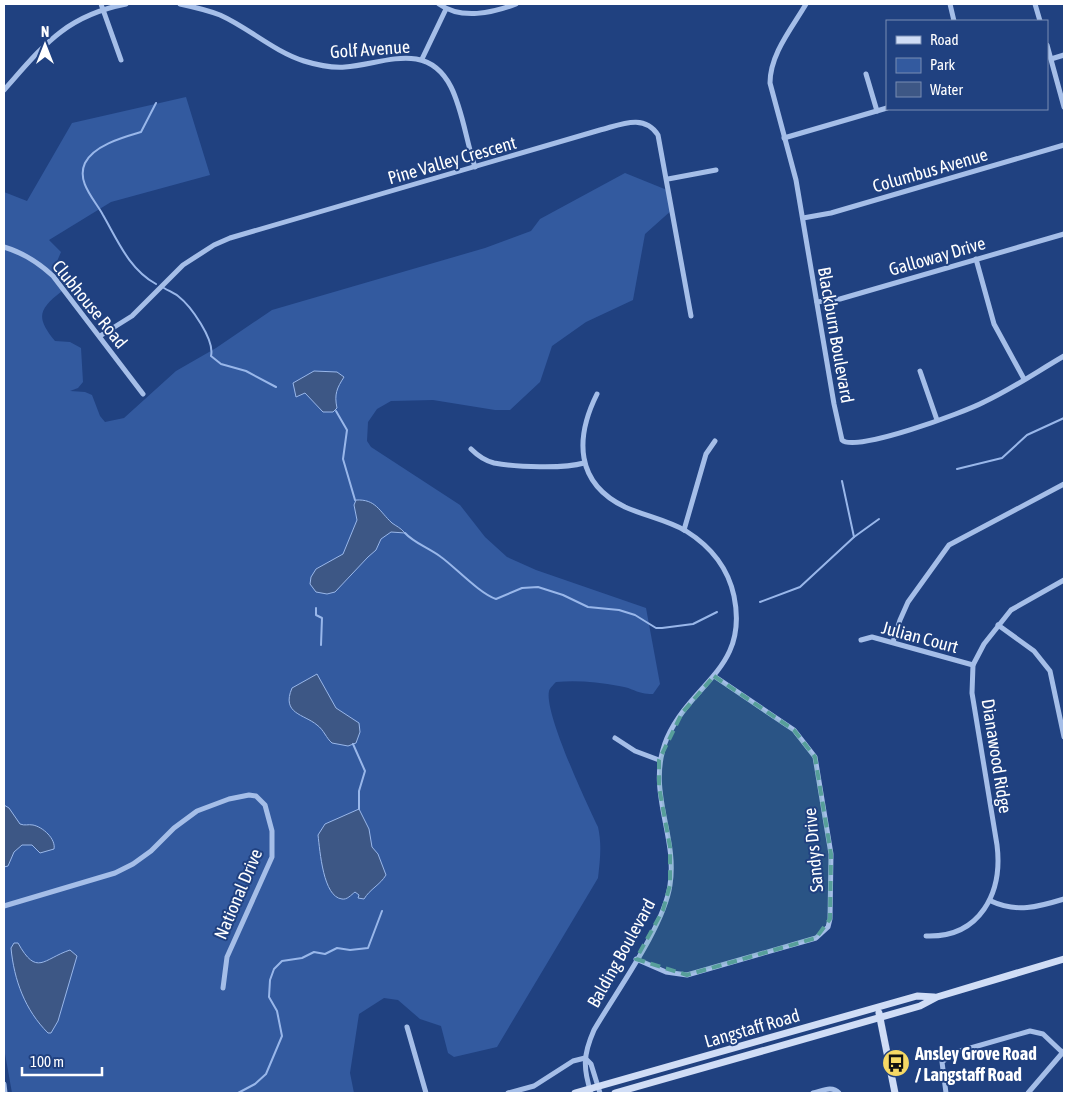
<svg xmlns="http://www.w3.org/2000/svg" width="1068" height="1097" viewBox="0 0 1068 1097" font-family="'Asap Condensed',sans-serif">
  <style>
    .green { fill: #335a9f }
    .water { fill: #3d5785; stroke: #99b7ea }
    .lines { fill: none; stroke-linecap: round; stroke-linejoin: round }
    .stream { stroke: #99b7ea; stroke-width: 2 }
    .street { stroke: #a5bee8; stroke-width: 5 }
    .secondary { stroke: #d0ddf6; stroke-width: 7 }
    .marked { fill: #579f9a; fill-opacity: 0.2; stroke: #579f9a; stroke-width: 4; stroke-dasharray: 10 6; stroke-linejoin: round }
    .labels { text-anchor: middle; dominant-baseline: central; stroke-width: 4; stroke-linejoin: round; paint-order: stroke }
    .street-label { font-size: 18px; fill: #fff; stroke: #204180 }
    .poi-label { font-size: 18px; font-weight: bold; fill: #fff; stroke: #204180; text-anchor: start }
  </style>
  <rect width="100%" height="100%" fill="#204180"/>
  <path class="green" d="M186,97L210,175L111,202L49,240L61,252L52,273L62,291C39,309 35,317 55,341L70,342L81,348L83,382L78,388L70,391L85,392L92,395L100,416L105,422L124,418L176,371L216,348L272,310L485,248L531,231L540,219L625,173L667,190L673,209L645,234L633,300L586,322L552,346L540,382L510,410H495L433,400L391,401L377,409L368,422L367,441L371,447L460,505L485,537L507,557L536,570L646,608L660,684L653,694C636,694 634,688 619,686C598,682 576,680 556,682C554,684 550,688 549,691C544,713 587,804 598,827C602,844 600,861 598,878L497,1047L454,1057L448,1053L441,1026L420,1019L398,1000L384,998L359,1014L350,1073L354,1093H12L4,1048V192L27,201L72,123Z"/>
  <g class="water">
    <path d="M314,371L337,372L344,377C337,388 334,394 337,408L333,412H323L305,393L296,397L293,383Z"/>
    <path d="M356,500C376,499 379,511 392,523C396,526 401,528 405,533L391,532L381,539L376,550L368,557L335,592L327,594L316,592L310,584L311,577L316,569L343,554L357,520L354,505Z"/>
    <path d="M317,674L336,708L359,723L360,732L356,743L348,746L332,743C326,738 324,730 317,725C304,714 281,714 292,688Z"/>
    <path d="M4,805L9,808L20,824C25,826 28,824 33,825C43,827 56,839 54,849L40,853L32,845H22L14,852L8,866L4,867Z"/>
    <path d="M359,809L369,829L372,847L378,854L386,875C380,885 370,889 364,899L358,898L359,895L355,892C351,895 347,900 342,899C323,897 320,851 318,835L325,824Z"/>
    <path d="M14,943H18C37,977 43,959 70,950L77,956L58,1021L51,1033H48C25,1010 14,980 11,948Z"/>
  </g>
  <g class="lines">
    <g class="stream">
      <path d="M156,284C129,269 118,241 103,215C95,200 76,182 85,163C94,145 124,137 141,132L156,103"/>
      <path d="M164,288C169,291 174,293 178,296C191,306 215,340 211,356L221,364L246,371L276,387"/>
      <path d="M336,411L347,430L343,459L355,500"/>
      <path d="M957,469L1002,458L1027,435L1064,418"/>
      <path d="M842,481L854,537"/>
      <path d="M405,533C414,543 429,548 441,557C455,567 480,594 496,599L522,588L538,587L563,595L588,607L619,610L635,615L656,628H662L693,624L717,612"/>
      <path d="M760,602L800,587L854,537L879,519"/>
      <path d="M316,608V615L322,618L321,645"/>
      <path d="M353,744L365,771L359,791V809"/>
      <path d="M238,1093L255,1084L266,1074L282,1036L277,1011L269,997L270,980L274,969L282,961L302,958L314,952L325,954L337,948L350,950L368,948L382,911"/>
    </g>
    <g class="street">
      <path d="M101,4L121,60"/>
      <path d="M180,4C194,7 207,10 220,15C249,28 273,51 304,61C317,65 331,68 345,67C384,64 427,40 451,87C463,111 466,141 475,167"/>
      <path d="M439,4C461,20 493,13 516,4"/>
      <path d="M806,4C792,28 770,54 770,83L796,180L834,404L842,440C855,453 965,412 984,402C1012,389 1038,371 1064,356"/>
      <path d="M950,4L954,21"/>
      <path d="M1035,4L1040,21"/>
      <path d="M1047,45L1064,107"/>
      <path d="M422,59L446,9"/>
      <path d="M1051,59L1064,55"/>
      <path d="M866,74L877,111"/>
      <path d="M4,90C43,46 65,16 126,4"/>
      <path d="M784,138L887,108"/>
      <path d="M668,179L716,170"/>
      <path d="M803,218L831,213L1064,145"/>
      <path d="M4,247C24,253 38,262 53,276L143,394"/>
      <path d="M976,259L994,324L1024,379"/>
      <path d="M817,302L840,299L1064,234"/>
      <path d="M100,336L132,316L183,265L214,245L230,238L600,130C620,125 644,113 658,135L691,316"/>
      <path d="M920,371L937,420"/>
      <path d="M471,449C477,455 486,461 494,463C517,467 563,469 584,463"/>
      <path d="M684,530L706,454L715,441"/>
      <path d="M998,625L1034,651L1050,671L1064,737"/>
      <path d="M861,640L872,637L973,665"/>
      <path d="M893,642L900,620L908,602L949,545L1064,484"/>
      <path d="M615,738L635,751L659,760"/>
      <path d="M991,901C1016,913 1038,907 1064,899"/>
      <path d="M4,906L115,873L133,864L151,851L174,828L197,811L229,799L249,795L256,796L265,805L272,831V857L227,957L223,988"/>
      <path d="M926,936C980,938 1003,893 997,845L972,693L973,665L984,644L1011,610L1064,580"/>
      <path d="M636,959L666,972L687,975L816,938L828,927L830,919L831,854L815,757L794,730L714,676"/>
      <path d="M407,1027L426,1093"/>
      <path d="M585,1058L591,1064L600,1093"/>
      <path d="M4,1084L5,1093"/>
      <path d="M508,1093L534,1086L573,1061L585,1058"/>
      <path d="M591,1093C583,1068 583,1055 594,1030C616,992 664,927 670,885C678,834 645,790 667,738C692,682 749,669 734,596C728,568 710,546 686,531C667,520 645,516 625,507C575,483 575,438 597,394"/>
      <path d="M813,1093C822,1091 832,1085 839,1093"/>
      <path d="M946,1093L942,1062L953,1053L1030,1031L1043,1034L1063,1053"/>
      <path d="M1028,1093L1064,1051"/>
    </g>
    <g class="secondary">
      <path d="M879,1013L895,1093"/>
      <path d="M575,1093L917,996L934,997"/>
      <path d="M615,1093L920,1006L937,997L1064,959"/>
    </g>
  </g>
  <path class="marked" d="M714,676L794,730L815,757L831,854L830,919L816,938L687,975L636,959L663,910L670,885V847L659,787V760L682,713Z"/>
  <defs>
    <g id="bus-disc" transform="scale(1.4375)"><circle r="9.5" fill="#f6d965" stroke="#204180"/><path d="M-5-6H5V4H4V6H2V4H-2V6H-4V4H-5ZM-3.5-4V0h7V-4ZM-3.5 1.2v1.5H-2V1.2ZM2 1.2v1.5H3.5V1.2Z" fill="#111"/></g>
  </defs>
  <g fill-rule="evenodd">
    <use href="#bus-disc" x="896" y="1063"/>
  </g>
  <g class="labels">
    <g class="street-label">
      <text transform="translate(370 49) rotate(-4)">Golf Avenue</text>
      <text transform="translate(452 160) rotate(-16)">Pine Valley Crescent</text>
      <text transform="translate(930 170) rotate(-16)">Columbus Avenue</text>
      <text transform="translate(937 256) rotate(-16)">Galloway Drive</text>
      <text transform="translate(90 304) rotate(51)">Clubhouse Road</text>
      <text transform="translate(836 335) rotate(80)">Blackburn Boulevard</text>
      <text transform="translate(920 637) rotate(15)">Julian Court</text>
      <text transform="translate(997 756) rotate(81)">Dianawood Ridge</text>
      <text transform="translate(813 850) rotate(-95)">Sandys Drive</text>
      <text transform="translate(238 894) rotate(-67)">National Drive</text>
      <text transform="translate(621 953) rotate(-61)">Balding Boulevard</text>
      <text transform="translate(752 1028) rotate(-16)">Langstaff Road</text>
    </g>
    <g class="poi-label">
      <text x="915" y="1053">Ansley Grove Road<tspan x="915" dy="21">/ Langstaff Road</tspan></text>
    </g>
  </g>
  <rect width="1068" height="1097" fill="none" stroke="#ffffff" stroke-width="10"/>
  <rect x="886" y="20" width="162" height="90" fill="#204180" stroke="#798db3"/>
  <rect x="896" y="36" width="25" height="8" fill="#d0ddf6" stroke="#798db3"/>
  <text x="930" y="45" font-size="15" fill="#ffffff">Road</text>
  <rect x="896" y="58" width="25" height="15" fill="#335a9f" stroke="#798db3"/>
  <text x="930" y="70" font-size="15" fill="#ffffff">Park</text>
  <rect x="896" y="82" width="25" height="15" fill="#3d5785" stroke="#798db3"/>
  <text x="930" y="95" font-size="15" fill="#ffffff">Water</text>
  <g transform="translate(45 45)" stroke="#204180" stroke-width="4" paint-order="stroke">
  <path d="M0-4L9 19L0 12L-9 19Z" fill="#ffffff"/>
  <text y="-8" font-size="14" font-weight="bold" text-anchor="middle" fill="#ffffff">N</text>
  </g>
  <path d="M22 1067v8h80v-8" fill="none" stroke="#ffffff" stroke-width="2.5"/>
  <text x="30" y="1067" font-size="15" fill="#ffffff" stroke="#204180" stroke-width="4" paint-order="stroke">100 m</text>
</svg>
